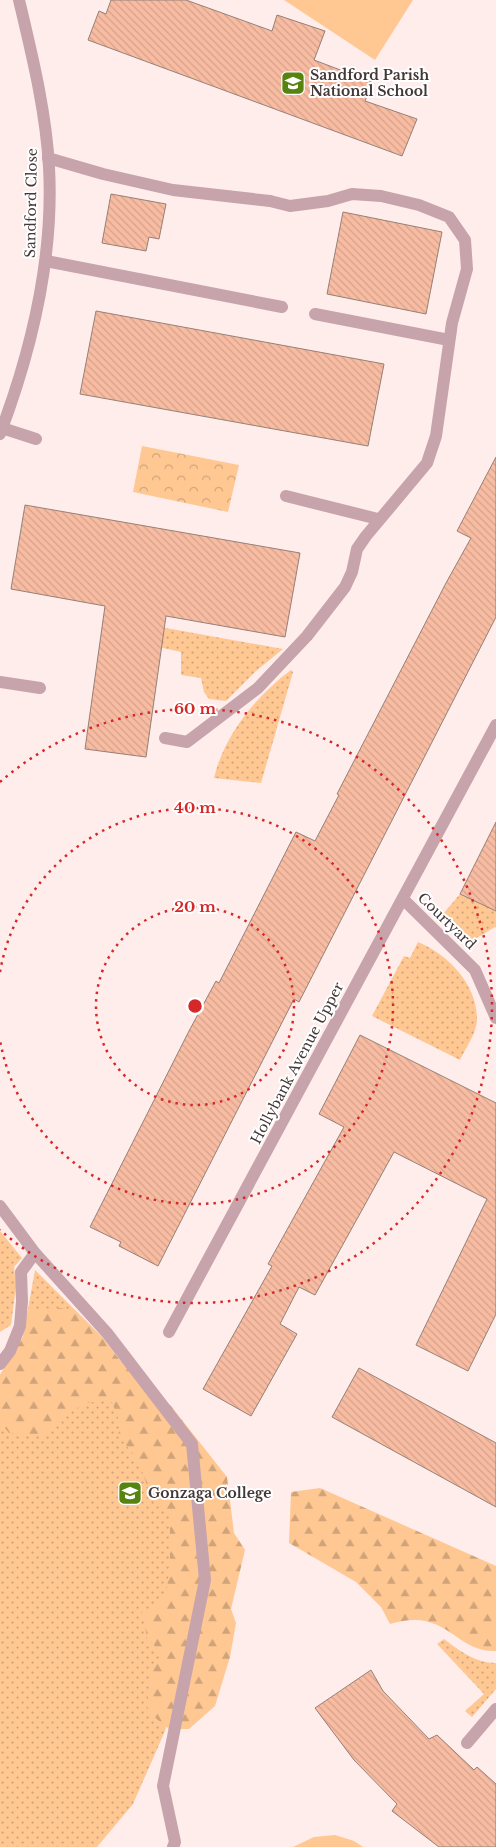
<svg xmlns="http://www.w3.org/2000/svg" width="496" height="1847" viewBox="0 0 496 1847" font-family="'Libre Baskerville',serif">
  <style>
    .grass { fill: url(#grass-dots) }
    .forest { fill: url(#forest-firs) }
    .park { fill: url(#park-crowns) }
    .garden { fill: #ffc893 }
    .building { fill: url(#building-back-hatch); stroke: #968077 }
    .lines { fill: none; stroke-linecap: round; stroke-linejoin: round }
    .service { stroke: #c7a3ac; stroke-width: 12 }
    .minor { stroke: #c7a3ac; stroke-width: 12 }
    .ring { fill: none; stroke: #d62828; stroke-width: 2.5; stroke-dasharray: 2.5 5 }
    .labels { text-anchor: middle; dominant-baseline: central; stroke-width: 4; stroke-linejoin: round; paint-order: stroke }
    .poi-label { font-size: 14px; font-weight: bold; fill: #433837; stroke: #fff; text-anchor: start }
    .street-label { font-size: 14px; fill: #433837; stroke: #fff }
    .centre { fill: #d62828; stroke: #fff; stroke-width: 2.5 }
    .ring-label { font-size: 15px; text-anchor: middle; font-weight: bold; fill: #d62828; stroke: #fff; stroke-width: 4; stroke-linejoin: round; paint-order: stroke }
  </style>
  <defs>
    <pattern id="grass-dots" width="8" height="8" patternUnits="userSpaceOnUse" patternTransform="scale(1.25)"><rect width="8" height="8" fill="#ffc893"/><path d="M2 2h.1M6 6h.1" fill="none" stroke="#d0a379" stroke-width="1.8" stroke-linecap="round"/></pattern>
    <pattern id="forest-firs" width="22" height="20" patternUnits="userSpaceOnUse" patternTransform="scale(1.25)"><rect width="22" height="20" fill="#ffc893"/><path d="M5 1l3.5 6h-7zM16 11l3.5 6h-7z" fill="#d0a379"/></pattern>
    <pattern id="park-crowns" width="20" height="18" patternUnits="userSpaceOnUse" patternTransform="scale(1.25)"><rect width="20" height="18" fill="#ffc893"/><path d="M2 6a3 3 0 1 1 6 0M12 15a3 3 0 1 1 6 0" fill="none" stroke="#d0a379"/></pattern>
    <pattern id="building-back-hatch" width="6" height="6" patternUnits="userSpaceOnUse" patternTransform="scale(1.25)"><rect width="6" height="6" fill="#f8bca2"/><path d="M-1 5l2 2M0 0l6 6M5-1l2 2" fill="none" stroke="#d6a28c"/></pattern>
  </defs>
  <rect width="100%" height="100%" fill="#feedeb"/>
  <g class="grass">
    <path d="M138,623L283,649L256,671L226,701L209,699L204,692L201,678L181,675V652L136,642Z"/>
    <path d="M291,670L293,672L261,783L214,778C224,735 256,696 291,670Z"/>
    <path d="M460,894L496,911V928L495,927L473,940L443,914Z"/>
    <path d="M418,942C447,954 476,983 477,1017C478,1032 466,1047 460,1060L372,1016L404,956L410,958Z"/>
    <path d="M0,1231L22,1258L14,1267L16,1287L11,1325L0,1332Z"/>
    <path d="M35,1270L102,1337L187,1447L201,1583L165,1731L133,1804L97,1847H0V1375L23,1337Z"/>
    <path d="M444,1639C460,1651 475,1663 496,1663V1689L472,1717L465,1711L484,1694L437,1644Z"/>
  </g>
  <g class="forest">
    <path d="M60,1308L76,1311L102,1337L121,1362L171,1406L227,1477L234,1533L245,1550L231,1609L236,1623L230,1657L215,1706L189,1729H169L147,1711L150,1671L162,1654L147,1638L142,1612L156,1603L167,1589L170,1563V1513L148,1488L138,1460L118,1435L121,1425L111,1400L86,1403L74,1410L44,1435L9,1433L0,1422V1375L23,1337L28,1310Z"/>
    <path d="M320,1488L496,1566V1651C455,1653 447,1606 390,1624L381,1607L356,1582L289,1543L291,1492Z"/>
  </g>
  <path class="park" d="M142,446L239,465L228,512L133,492Z"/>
  <g class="garden">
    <path d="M284,0H413L375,60Z"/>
    <path d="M335,1835L354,1841L363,1847H293L314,1837Z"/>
  </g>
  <g class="building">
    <path d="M111,0H186L272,31L277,15L325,31L314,60L372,82L365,101L417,119L402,156L88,40L99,11L106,14Z"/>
    <path d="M111,194L166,204L159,239L149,237L146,251L102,243Z"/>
    <path d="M343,212L442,232L426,314L327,294Z"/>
    <path d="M96,311L384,364L368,446L80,394Z"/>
    <path d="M496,457V617L299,1002L294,999L158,1266L119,1246L121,1242L90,1227L189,1031L216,981L219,983L296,832L315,841L339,795L337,794L446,583L471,538L457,531Z"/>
    <path d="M25,505L300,553L285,637L166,616L146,757L85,749L105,606L11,589Z"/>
    <path d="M496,822V911L460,894Z"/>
    <path d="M360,1035L496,1103V1314L468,1371L416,1345L487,1199L394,1152L315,1295L299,1287L280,1324L297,1334L251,1416L203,1389L272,1266L268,1264L344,1127L319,1114Z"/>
    <path d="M359,1368L496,1443V1507L332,1417Z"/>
    <path d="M371,1670L383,1691L429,1739L437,1735L474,1770L477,1767L496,1784V1847H439L392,1811L397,1804L354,1760L315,1708Z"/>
  </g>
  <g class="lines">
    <g class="service">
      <path d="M315,314L449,340"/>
      <path d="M2,428L36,439"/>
      <path d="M286,496L378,519"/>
      <path d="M0,682L40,688"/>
      <path d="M165,738L187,742L258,688L307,636L345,587L352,572L357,549L366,536L427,463L436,436L452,323L467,269L465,240L449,217L419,205L381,196L352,194L328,201L290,206L270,201"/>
      <path d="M0,1206L35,1253L107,1333L192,1444L205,1580L163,1786L175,1842L173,1847"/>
      <path d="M0,1364L10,1351L20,1326L22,1301L21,1272L35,1253"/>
      <path d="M467,1743L496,1709"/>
    </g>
    <g class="minor">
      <path d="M48,158L103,174L173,190L270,201"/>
      <path d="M46,261L282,307"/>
      <path d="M0,434C32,349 54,258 49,167C46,111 32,55 19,0"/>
      <path d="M403,899L475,970L496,1018"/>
      <path d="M169,1332L496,725"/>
    </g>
  </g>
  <g class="ring">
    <circle cx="195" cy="1006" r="99"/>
    <path d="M0 972A198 198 0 1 1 0 1040"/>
    <path d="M0 782A297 297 0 1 1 0 1230"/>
  </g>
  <defs>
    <g id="school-square" transform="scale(1.25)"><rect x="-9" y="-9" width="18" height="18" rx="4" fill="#57830f" stroke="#fff"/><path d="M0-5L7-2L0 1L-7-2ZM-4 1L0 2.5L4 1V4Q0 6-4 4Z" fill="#fff"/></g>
  </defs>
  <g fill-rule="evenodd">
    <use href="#school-square" x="293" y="83"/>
    <use href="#school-square" x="130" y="1493"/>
  </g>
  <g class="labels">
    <g class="poi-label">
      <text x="310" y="75">Sandford Parish<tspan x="310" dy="16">National School</tspan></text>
      <text x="148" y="1493">Gonzaga College</text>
    </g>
    <g class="street-label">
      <text transform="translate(31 203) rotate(-89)">Sandford Close</text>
      <text transform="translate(447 921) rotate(44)">Courtyard</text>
      <text transform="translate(297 1063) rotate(-62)">Hollybank Avenue Upper</text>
    </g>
  </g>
  <circle cx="195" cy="1006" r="8" class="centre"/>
  <g class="ring-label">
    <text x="195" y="714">60 m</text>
    <text x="195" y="813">40 m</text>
    <text x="195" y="912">20 m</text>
  </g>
</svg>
